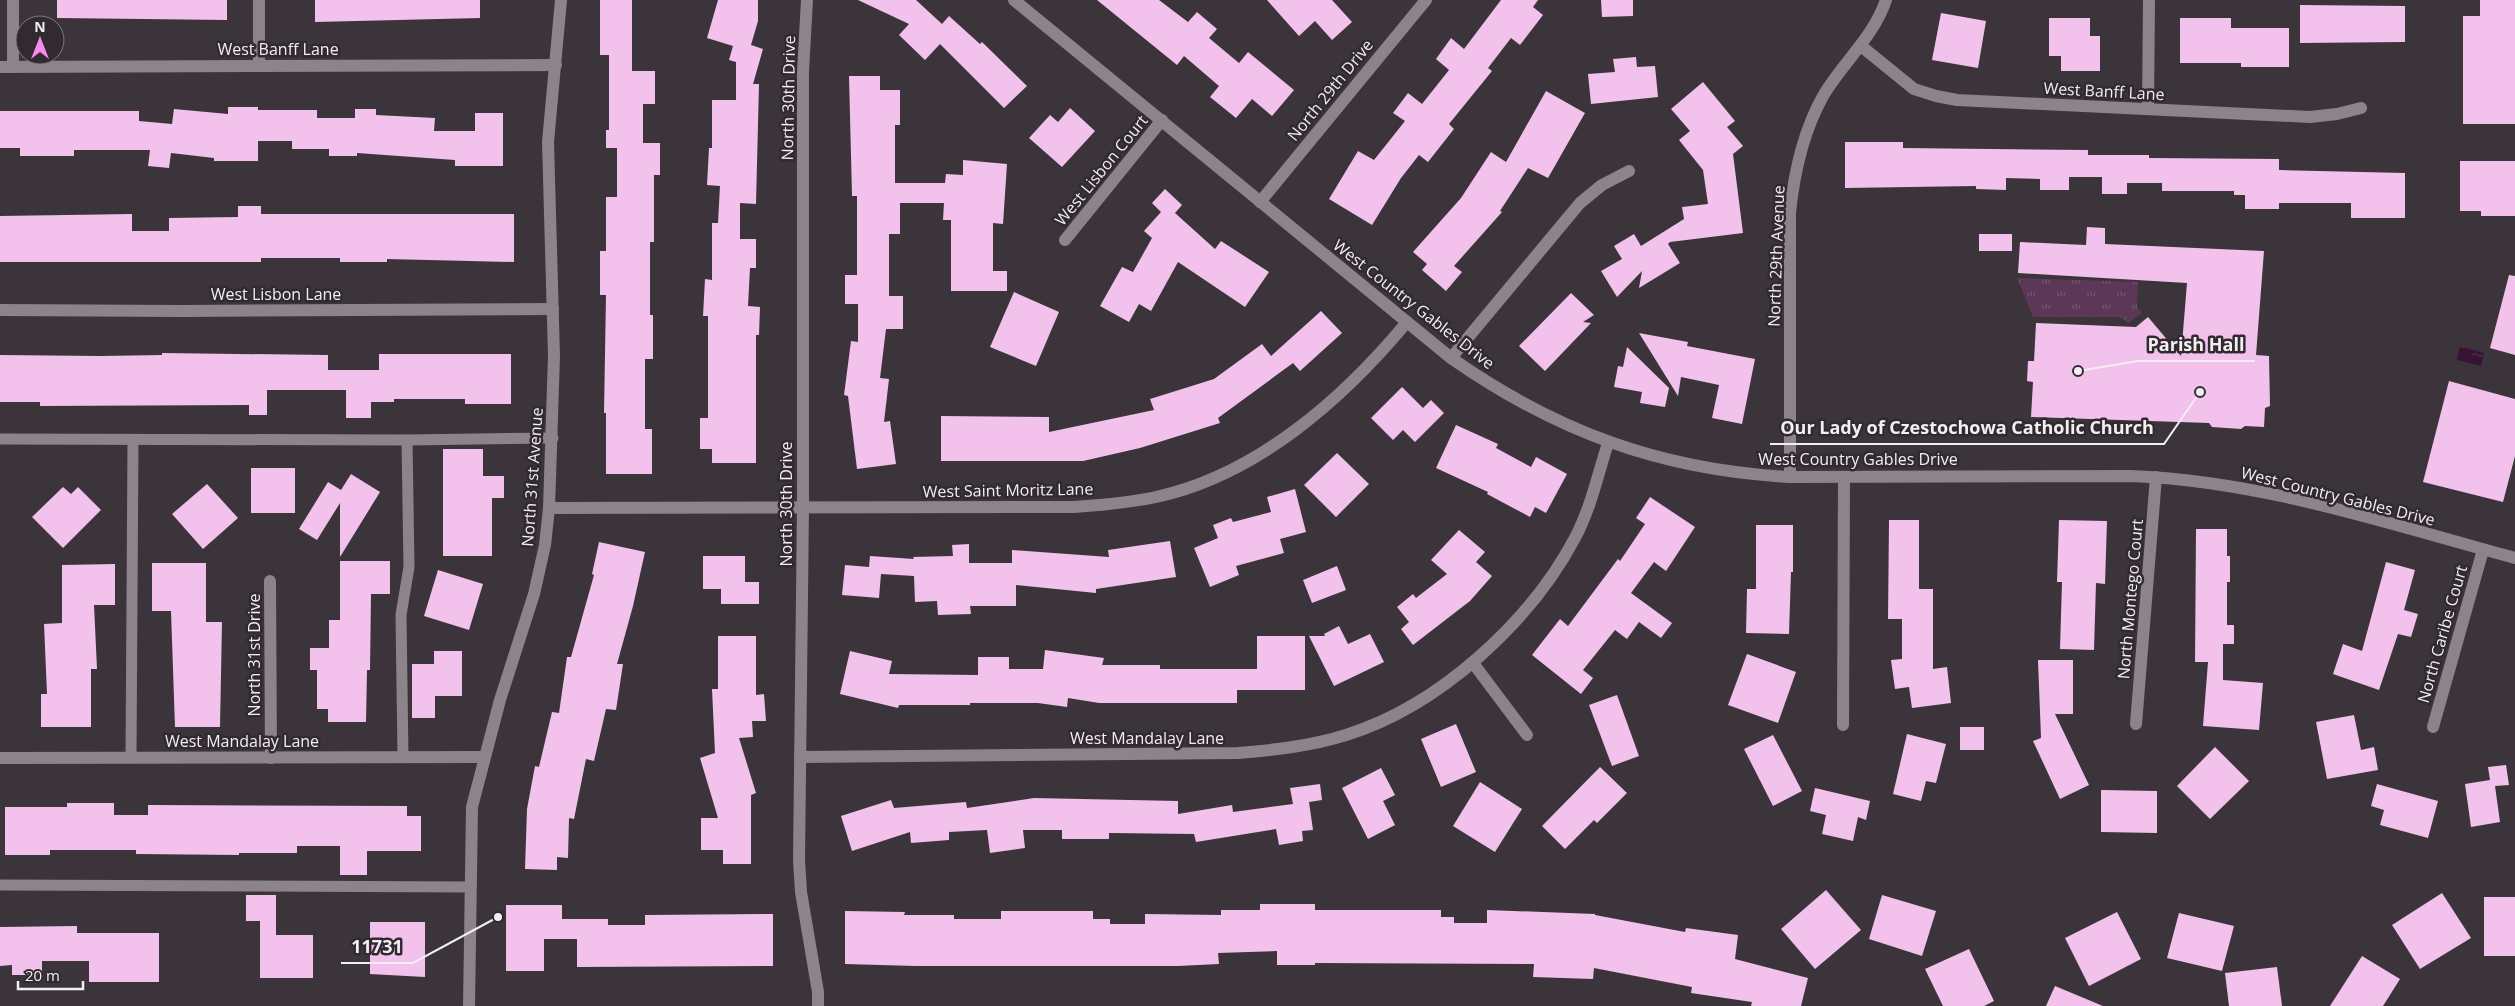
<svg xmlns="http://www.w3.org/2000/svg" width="2515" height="1006" viewBox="0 0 2515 1006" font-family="'Open Sans',sans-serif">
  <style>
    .grass { fill: url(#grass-tufts) }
    .water { fill: url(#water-ripples) }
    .building { fill: #f2c2ec }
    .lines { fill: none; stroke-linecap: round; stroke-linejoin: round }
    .service { stroke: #8d848b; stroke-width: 11 }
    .minor { stroke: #8d848b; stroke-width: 12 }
    .tertiary { stroke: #8d848b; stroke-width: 12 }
    .labels { text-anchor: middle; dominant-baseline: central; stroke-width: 5; stroke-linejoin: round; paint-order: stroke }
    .street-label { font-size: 16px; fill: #f3eef2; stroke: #312a30 }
    .leader { fill: none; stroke: #f3eef2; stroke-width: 2 }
    .callout-dot { fill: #f3eef2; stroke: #312a30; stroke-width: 2 }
    .callout-label { font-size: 18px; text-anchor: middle; font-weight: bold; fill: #f3eef2; stroke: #312a30; stroke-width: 5; stroke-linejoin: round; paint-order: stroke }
  </style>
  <defs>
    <pattern id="grass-tufts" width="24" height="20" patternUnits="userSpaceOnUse" patternTransform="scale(1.25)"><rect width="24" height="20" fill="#5c3758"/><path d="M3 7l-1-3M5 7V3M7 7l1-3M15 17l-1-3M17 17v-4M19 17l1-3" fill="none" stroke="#745470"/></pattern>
    <pattern id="water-ripples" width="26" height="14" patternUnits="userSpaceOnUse" patternTransform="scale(1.25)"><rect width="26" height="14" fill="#381335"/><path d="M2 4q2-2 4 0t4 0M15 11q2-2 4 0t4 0" fill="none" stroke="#553653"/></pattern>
  </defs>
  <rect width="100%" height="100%" fill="#3c343b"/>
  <path class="grass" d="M2017,278L2138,282L2137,308L2142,313L2128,323L2121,317H2033Z"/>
  <path class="water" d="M2460,346L2484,353L2481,366L2457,360Z"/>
  <g class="building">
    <path d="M57,0H227V20L57,18Z"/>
    <path d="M315,0H480V18L315,22Z"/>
    <path d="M600,0H632V71H655V104H643V143H660V175H654V242H650V315H653V359H645V429H652V474H606V413H604L606,295H600V251H606V197H617V148H606V130H609V55H600Z"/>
    <path d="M718,0H758V21L751,45L763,49L753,84H759L756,204L740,203V239H756V268H750L748,306L760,307L759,335H756V463H712V449H700V418H708V316H703L705,279L712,280V223H718L720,186L707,185L709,148H712V100H736V62L729,60L733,46L707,38Z"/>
    <path d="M858,0H916L942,24L949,16L980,44L982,42L1027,86L1004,108L940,44L925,60L899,35L909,24Z"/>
    <path d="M1097,0H1159L1188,22L1197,12L1217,29L1209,38L1239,63L1248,52L1294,90L1272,116L1252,99L1236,118L1210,97L1219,86L1184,56L1177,65Z"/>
    <path d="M1267,0H1332L1352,22L1332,40L1315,21L1299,36Z"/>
    <path d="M1501,0H1538L1533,7L1543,15L1520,45L1511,38L1488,68L1492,71L1449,124L1454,129L1428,162L1419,155L1401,178L1372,225L1329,199L1358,151L1374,160L1405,121L1393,113L1408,93L1422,104L1449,70L1436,59L1451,38L1464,49Z"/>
    <path d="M1601,0H1633V16L1602,17Z"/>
    <path d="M2480,0H2515V124H2463V16H2480Z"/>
    <path d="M2300,5L2405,6V42L2300,43Z"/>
    <path d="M1941,13L1986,21L1978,68L1932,60Z"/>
    <path d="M2049,18H2090V36H2100V71H2061V56H2049Z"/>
    <path d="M2180,18H2231V28H2289V67H2241V63H2180Z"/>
    <path d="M1636,57L1637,67L1655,66L1658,97L1591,104L1588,74L1615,72L1613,59Z"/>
    <path d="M849,76H880V90H900V125H895V183H945L946,174L963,175V160L1007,164L1003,224L993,223V271H1007V291H951V220H943L944,203H900V234H889V296H903V329H886L880,378L889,379L884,422L890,421L896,464L857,469L848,396L844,395L851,341L858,342V304H845V275H857V196H852Z"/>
    <path d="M1703,82L1735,121L1727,127L1743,146L1733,154L1743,233L1670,242L1668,244L1680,263L1639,288L1642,271L1617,297L1601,271L1622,259L1614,246L1634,234L1641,246L1684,219L1682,207L1708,204L1703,170L1679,140L1690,131L1671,109Z"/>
    <path d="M1546,91L1585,113L1548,178L1528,168L1500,211L1502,212L1454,266L1462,272L1446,291L1422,270L1427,264L1413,252L1461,198L1491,152L1506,162Z"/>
    <path d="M228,107H258V110H317V118H355V109H376V115L435,118L434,131H475V113H503V166H455V160L357,153V156H329V149H292V141H258V161H214V158L171,153L169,168L148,166L150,150H74V156H20V148H0V111H139V121L172,124L174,109L228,114Z"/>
    <path d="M1070,108L1095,131L1062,167L1029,138L1050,115L1058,122Z"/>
    <path d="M1845,142H1903V148L2088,150V155H2149V158L2279,159V170L2405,173V218H2351V203H2279V209H2245V195H2234V191H2162V183H2127V194H2102V177H2069V190H2040V179L2006,178V190L1976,189V186L1845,188Z"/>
    <path d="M2460,161H2515V216H2481V211H2460Z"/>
    <path d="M1165,189L1182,205L1175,213L1215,249L1221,241L1269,272L1245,307L1178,262L1151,311L1139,304L1129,322L1100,306L1122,267L1133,272L1152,238L1144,231L1161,212L1152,203Z"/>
    <path d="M238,206H261V214H514V262L387,259V262H340V258H261V262H0V216L132,214V231H169V218L238,217Z"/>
    <path d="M2087,227L2105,228V244L2264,251L2256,355L2269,356L2270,406L2265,408L2264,427L2245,426L2241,429L2212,427L2209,423L2031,417L2033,382L2027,381L2028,361H2034L2036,323L2136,327L2148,317L2181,356L2187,283L2018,273L2020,242L2086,245Z"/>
    <rect x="1979" y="234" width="33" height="17"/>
    <path d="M2509,275L2515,276V355L2490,348Z"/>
    <path d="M1014,292L1059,312L1036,366L990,347Z"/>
    <path d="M1571,293L1594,315L1583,322L1591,323L1545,371L1519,346Z"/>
    <path d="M1321,311L1342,333L1300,371L1293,363L1218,418L1220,423L1140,448L1083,461H941V416L1049,417V432L1154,410L1150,399L1214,379L1262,344L1271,356Z"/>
    <path d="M1639,333L1688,342L1687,346L1755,359L1742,424L1712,418L1719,385L1681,377L1678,396Z"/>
    <path d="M1627,347L1669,388L1665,407L1640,403L1642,392L1614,387L1618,366L1623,367Z"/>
    <path d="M162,353L328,355V370H379V354H511V404H465V399H394V402H371V418H346V390H267V415H249V405L40,406V402H0V355L100,356L162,355Z"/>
    <path d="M2449,381L2515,399V456L2503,502L2423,482Z"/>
    <path d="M1402,387L1423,408L1431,400L1444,413L1415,442L1403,430L1393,440L1371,418Z"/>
    <path d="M1456,425L1498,444L1496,448L1531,467L1536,457L1567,474L1546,513L1535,507L1530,517L1487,494L1488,492L1436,468Z"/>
    <path d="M443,449H483V476H504V498H492V556H443Z"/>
    <path d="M1337,453L1369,484L1336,517L1304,485Z"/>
    <rect x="251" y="468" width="44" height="45"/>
    <path d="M351,474L380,492L340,557V503L317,540L299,529L328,482L341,490Z"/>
    <path d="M207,484L238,518L203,549L172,514Z"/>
    <path d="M63,487L71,494L78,487L101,510L63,548L32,517Z"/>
    <path d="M1295,489L1306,532L1280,539L1284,553L1236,566L1239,575L1210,587L1194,548L1218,538L1213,525L1231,518L1233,522L1271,512L1267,497Z"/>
    <path d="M1650,497L1695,527L1666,571L1654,562L1631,593L1672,623L1661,638L1639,622L1627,639L1615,630L1583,670L1593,678L1581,694L1532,655L1560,619L1568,626L1618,559L1620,561L1645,524L1636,518Z"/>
    <path d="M1889,520H1919V589H1933V669L1947,667L1951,703L1912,708L1909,687L1895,689L1891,660L1902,659V619H1888Z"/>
    <path d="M2059,520L2107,521L2105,584L2096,583L2094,650L2060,649L2062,582H2057Z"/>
    <path d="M1756,525H1793V572H1791L1789,634L1746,633L1747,589H1756Z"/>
    <path d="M2196,529H2227V556H2230V582H2227V625H2234V644H2223V680L2263,683L2259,730L2203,726L2208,662H2195Z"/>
    <path d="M1459,530L1485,552L1476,562L1492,576L1470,601L1413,645L1401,629L1409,622L1397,607L1413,594L1416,598L1447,574L1431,560Z"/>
    <path d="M1170,541L1176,577L1096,589V593L1016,585V606H970L971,614L938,615L937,601L915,602L914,576L881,574L879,598L842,595L845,565L869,567L870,556L914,559L913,557L953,556L952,545L969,544V563H1012V550L1109,557L1108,550Z"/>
    <path d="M599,542L645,552L633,606L617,664H623L616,710L606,709L594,761L586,759L574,819L569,818L568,858L557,857V870L525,869L527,809L535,766L539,767L552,712L559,713L567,657H571L594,575L592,574Z"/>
    <path d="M703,556H745V582H759V604H721V589H703Z"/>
    <path d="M340,561H390V594H371L370,670H367L366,722H328V709H317V670H310V648H329V620H340Z"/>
    <path d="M2386,562L2415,570L2404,610L2418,614L2411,637L2398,634L2379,690L2333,674L2343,644L2362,651Z"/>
    <path d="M152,563H206V622H222L220,727H175L171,611H152Z"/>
    <path d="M115,564V605H94L97,669H91V727H41V694H47L44,624L62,623V565Z"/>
    <path d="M1337,566L1346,590L1312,603L1303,580Z"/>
    <path d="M438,570L483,584L469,630L424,616Z"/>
    <path d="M1339,626L1348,644L1370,634L1384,662L1334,686L1309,636H1325L1324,634Z"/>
    <path d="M718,636H756V695L764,694L766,721H752L753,737L739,738L756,793L751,795V864H723V850H701V818H718L700,758L715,753L712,689H718Z"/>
    <path d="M1257,636H1305V690H1237V703H1099L1068,698L1067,707L1038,703H970V705H899L898,708L840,694L850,651L892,661L889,674L978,675V657H1009V669H1043L1045,650L1104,658L1102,665H1160V669H1257Z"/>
    <path d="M434,651H462V696H435V718H412V664H434Z"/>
    <path d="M1747,654L1796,672L1778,723L1728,705Z"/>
    <path d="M2038,660H2073V714H2055L2089,785L2060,799L2033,741L2041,738Z"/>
    <path d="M1617,695L1639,756L1612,766L1589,705Z"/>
    <path d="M2354,715L2361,750L2374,747L2378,770L2327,779L2316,722Z"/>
    <path d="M1456,724L1476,772L1441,787L1421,739Z"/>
    <rect x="1960" y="727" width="24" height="23"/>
    <path d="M1907,734L1946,744L1936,783L1926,781L1921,801L1893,794Z"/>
    <path d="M1773,735L1802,791L1773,806L1744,749Z"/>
    <path d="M2215,747L2249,781L2210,819L2177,786Z"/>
    <path d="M2506,765L2509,785L2495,786L2500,822L2471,827L2465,784L2490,780L2488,767Z"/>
    <path d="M1600,767L1627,793L1597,823L1594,820L1565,849L1542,826Z"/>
    <path d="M1381,768L1395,795L1383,801L1395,825L1368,839L1342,788Z"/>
    <path d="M1480,782L1522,809L1495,852L1453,826Z"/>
    <path d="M1320,784L1322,800L1309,802L1313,830L1302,831L1303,841L1279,845L1276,829L1196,842L1194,834L1109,833V839H1062V830H1023L1025,848L990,853L987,830L949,832V840L911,843L910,832L852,851L841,816L891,800L894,808L966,802L967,808L1034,798L1178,801V814L1232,805L1233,812L1293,804L1290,788Z"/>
    <path d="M2377,784L2438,801L2428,838L2380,825L2384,810L2371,806Z"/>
    <path d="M1815,788L1870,801L1866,820L1858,817L1853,841L1822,834L1826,815L1810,811Z"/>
    <path d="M2101,790L2157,791V833L2101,832Z"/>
    <path d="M67,803H114V815H148V805L407,806V816H421V851H367V875H340V846H297V853H239V855L136,854V850H50V855H5V807H67Z"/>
    <path d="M1826,890L1861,930L1815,969L1781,929Z"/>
    <path d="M2442,893L2471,938L2420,969L2392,925Z"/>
    <path d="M246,895H276V935H313V978H260V921H246Z"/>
    <path d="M1882,895L1936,911L1922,956L1869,939Z"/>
    <rect x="2484" y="897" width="31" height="59"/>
    <path d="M1260,904H1315V910H1441V917H1454V923H1487V910L1595,914V915L1685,932L1686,928L1738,935L1735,959L1808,978L1801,1006H1751L1752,1002L1691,993L1692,987L1594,968L1593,979L1533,977L1534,964L1315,963V965H1277V951L1218,953L1219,964L1178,966H916L845,964V911L905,912L904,915H954V919H1001V911H1093V919H1110V924H1145V914L1221,915V910H1260Z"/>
    <path d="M506,905H562V919H608V925H645V915L773,914V966L577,967V939H544V971H506Z"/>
    <path d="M2117,912L2141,959L2089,986L2065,938Z"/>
    <path d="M2179,913L2234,926L2222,971L2167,958Z"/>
    <path d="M370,922H425V977L370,974Z"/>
    <path d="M77,926V933H159V982H89V961H42V975H12V965L0,966V927Z"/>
    <path d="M1969,949L1994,1001L1984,1006H1943L1925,969Z"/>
    <path d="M2362,956L2400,979L2383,1006H2330Z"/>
    <path d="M2277,967L2282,1006H2229L2225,973Z"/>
    <path d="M2055,986L2103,1006H2046Z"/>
  </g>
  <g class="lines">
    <g class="service">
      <path d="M0,439L407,440L553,438"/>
      <path d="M403,757L401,615L409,567L407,440"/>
      <path d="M131,758L133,440"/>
      <path d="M0,885L470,887"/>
    </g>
    <g class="minor">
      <path d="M13,0V67"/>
      <path d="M259,0V66"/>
      <path d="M807,0L803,72V507L799,860L801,892L818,992V1006"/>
      <path d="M1861,46L1914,89L1936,96L1957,100L2310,117L2337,114L2361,108"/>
      <path d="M0,67L556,65"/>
      <path d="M2148,109L2149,0"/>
      <path d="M1260,202L1426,0"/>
      <path d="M1065,240L1162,120"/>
      <path d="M0,310L181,311L553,309"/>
      <path d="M1451,358L1580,203L1602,185L1629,171"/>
      <path d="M549,508L1074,507C1102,505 1129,503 1156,497C1257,475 1343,399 1407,322"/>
      <path d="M270,581L271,758"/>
      <path d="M1473,663L1527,735"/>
      <path d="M2136,724L2156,477"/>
      <path d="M1843,725L1844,477"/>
      <path d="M2433,727L2483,550"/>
      <path d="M800,757L1238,753C1274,750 1311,746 1346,735C1439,706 1531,622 1576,536C1591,507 1598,474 1608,443"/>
      <path d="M0,758L484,757"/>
    </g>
    <g class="tertiary">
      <path d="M1014,0L1451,358C1557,432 1661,470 1790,477L2131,476C2263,481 2389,524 2515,558"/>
      <path d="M1790,477V213C1794,173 1803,132 1823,96C1843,62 1873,38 1886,0"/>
      <path d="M469,1006L472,807L500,700L534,594L545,545L549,508L554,356L548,142L561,0"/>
    </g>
  </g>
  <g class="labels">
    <g class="street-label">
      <text x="278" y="49">West Banff Lane</text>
      <text transform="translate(1330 90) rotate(-51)">North 29th Drive</text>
      <text transform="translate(2104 91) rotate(3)">West Banff Lane</text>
      <text transform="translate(788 98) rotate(-89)">North 30th Drive</text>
      <text transform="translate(1101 170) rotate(-51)">West Lisbon Court</text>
      <text transform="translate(1776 256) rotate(-88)">North 29th Avenue</text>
      <text x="276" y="294">West Lisbon Lane</text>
      <text transform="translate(1414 304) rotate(38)">West Country Gables Drive</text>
      <text x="1858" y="459">West Country Gables Drive</text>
      <text transform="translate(532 477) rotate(-86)">North 31st Avenue</text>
      <text transform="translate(1008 490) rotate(-1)">West Saint Moritz Lane</text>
      <text transform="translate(2338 496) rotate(14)">West Country Gables Drive</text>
      <text transform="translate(786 504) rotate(-90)">North 30th Drive</text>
      <text transform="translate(2130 599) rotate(-85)">North Montego Court</text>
      <text transform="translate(2442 634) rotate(-74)">North Caribe Court</text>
      <text transform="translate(254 655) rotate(-90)">North 31st Drive</text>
      <text x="1147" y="738">West Mandalay Lane</text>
      <text x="242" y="741">West Mandalay Lane</text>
    </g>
  </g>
  <path class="leader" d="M2078 371L2138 361H2255M2200 392L2164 444H1770M498 917L413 963H341"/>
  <g class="callout-dot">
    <circle cx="2078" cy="371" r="5"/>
    <circle cx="2200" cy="392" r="5"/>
    <circle cx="498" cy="917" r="5"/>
  </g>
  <g class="callout-label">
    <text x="2196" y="351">Parish Hall</text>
    <text x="1967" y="434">Our Lady of Czestochowa Catholic Church</text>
    <text x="377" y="953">11731</text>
  </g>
  <g transform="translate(40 40)"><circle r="24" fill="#312a30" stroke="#7f787e"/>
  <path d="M0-4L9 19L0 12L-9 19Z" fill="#f788ec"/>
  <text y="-8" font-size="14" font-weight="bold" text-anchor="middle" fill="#f3eef2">N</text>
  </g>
  <path d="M18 981v8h65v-8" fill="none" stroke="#f3eef2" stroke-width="2.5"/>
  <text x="25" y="981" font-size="15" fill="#f3eef2" stroke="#312a30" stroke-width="4" paint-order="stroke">20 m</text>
</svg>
